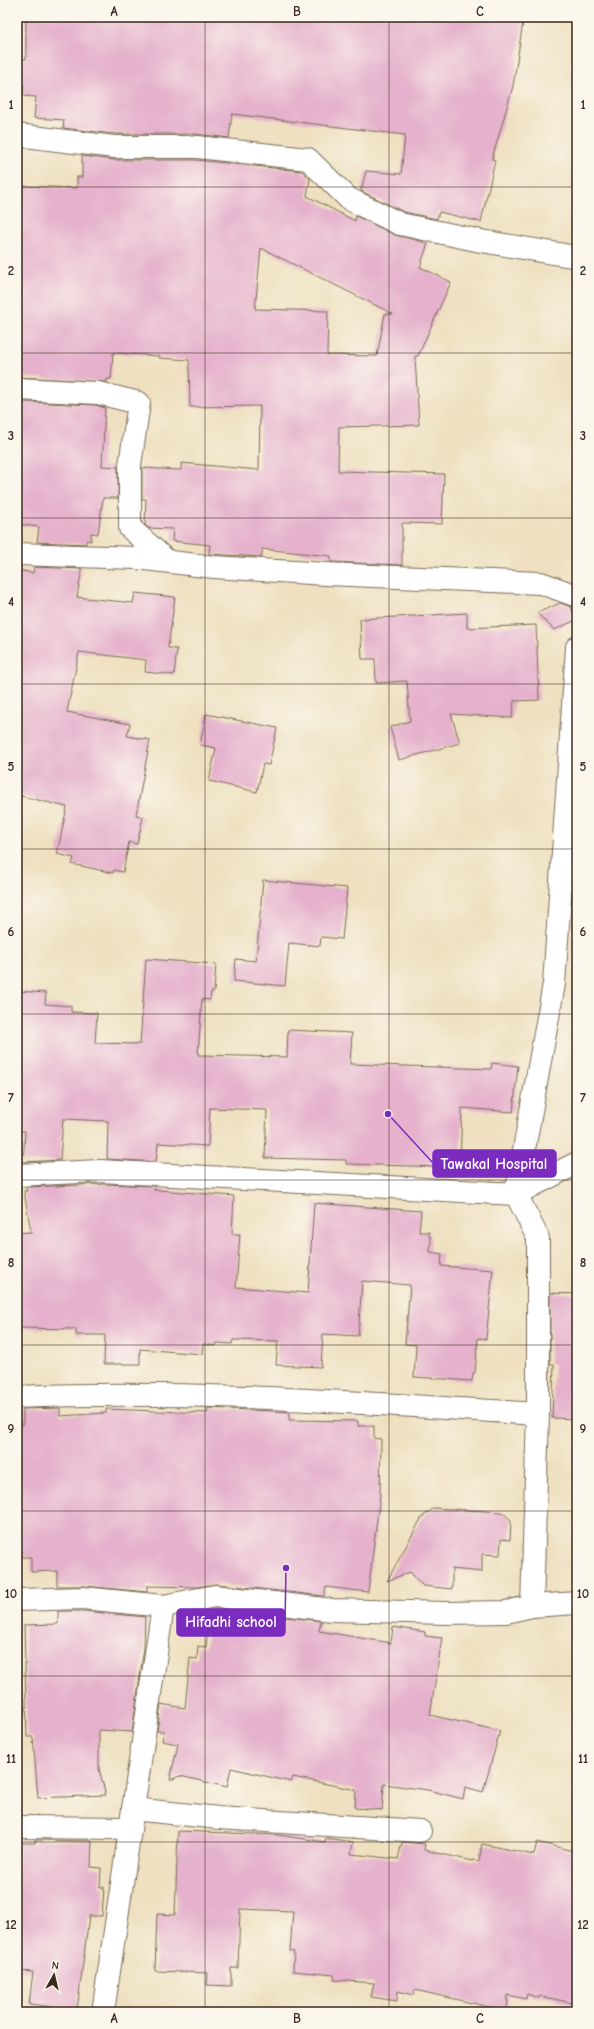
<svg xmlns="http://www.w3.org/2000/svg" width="594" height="2029" viewBox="0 0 594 2029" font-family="'Comic Neue',sans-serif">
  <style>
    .building { fill: #e5b1cc; fill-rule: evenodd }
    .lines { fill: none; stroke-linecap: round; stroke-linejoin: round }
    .minor-casing { stroke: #7a6a57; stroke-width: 24 }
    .minor { stroke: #fff; stroke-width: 22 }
    .grid { fill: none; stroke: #3b2a1e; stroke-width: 1; stroke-opacity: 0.55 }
    .leader { fill: none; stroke: #7b2cbf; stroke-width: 1.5 }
    .callout-dot { fill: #7b2cbf; stroke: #fbf7ec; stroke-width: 1.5 }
    .callout { fill: #7b2cbf; stroke: #7b2cbf; stroke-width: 1.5 }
    .callout-label { font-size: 15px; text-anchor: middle; font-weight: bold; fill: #fff }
    .neatline { fill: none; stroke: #3b2a1e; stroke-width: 1.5 }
    .grid-label { font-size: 13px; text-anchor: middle; font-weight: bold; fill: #3b2a1e }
  </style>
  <rect width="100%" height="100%" fill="#fbf7ec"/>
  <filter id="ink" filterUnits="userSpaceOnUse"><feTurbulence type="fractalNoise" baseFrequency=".025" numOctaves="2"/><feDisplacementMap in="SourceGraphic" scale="8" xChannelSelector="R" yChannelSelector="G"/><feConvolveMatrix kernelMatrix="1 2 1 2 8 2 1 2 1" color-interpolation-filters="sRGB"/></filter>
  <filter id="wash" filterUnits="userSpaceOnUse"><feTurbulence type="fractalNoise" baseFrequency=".012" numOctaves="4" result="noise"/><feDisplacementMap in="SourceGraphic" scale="16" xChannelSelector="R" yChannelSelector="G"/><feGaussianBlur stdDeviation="0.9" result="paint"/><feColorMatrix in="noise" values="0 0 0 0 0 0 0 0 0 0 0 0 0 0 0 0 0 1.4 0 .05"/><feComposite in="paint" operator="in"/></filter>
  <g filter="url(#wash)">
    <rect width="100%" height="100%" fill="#eee0c0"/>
    <g id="blocks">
      <g class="building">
        <path d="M26,17H489L523,22L513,86L492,159L495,160L481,222L439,212L437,219L404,212L361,191L366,171L401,174L405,135L232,114L229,138L197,134H115L63,128L64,120L34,118L36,97L23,96L24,85L17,84V58L26,59Z"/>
        <path d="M82,156L114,160H196L302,171L310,179L307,196L355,221L356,216L395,235L428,243L420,267L451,282L418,356H415L419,425L339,427L338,471L444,474L442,524L402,523V565L331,562V556L262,549V557L209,554L210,545L172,541L173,529L148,528L145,525L146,499H142V468L181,470V463L259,470L260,406L190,407L189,360L159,358L160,356L113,353L111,379H107V382L17,377V276L22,186L77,188V177H82ZM261,248L393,314H385L377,356L327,355L328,311L255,309Z"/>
        <path d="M23,402L96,405L105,408L102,466L118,467V498H103L98,534L91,533V541L86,540V544L37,542L39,527L17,524V440H19Z"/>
        <path d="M34,567L82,569L77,597L133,603L135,593L175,597L168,648L177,649L174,675L145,672L146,660L79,652L67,712L130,724L127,736L150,740L136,815L143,817L137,844L129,842L123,872L114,870L113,873L72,864L74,858L57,854L67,807L17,795V570L33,573Z"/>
        <path d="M560,603L571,607L576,620L554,630L537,613Z"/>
        <path d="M467,613V628L536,625L539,700L514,701L512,718L451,714L460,743L399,760L390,727L410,721L407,681L376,683L375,659H362L360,619Z"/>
        <path d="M206,714L277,728L269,765L263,764L257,792L209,781L216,748L200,745Z"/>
        <path d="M263,880L347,888L342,939L321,937L320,946L289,943L285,986L234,981L236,959L256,961Z"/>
        <path d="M146,959L216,964L214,992H211L210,1000L202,999L198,1055L287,1057L288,1030L352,1033L350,1064L491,1069L492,1063L518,1066L513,1112L462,1108L460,1164H441L440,1167L346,1164V1160L265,1158L267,1110L210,1108L208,1146L158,1143L156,1162L107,1159L108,1121L63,1119L60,1160L23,1162L25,1131H17V991L46,993L45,1004L71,1006V1012L97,1013L95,1043L140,1044Z"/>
        <path d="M106,1184L154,1186V1190H158L234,1196L232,1234H240L236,1287L308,1293L314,1203L421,1211L419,1232H429V1236L431,1237L430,1252L442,1254L441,1266L493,1270L486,1339L478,1338L475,1373H473L472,1381L414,1377L416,1345L405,1344L410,1285L362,1281L358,1336L323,1334L321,1367L276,1365L278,1341L233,1340L232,1344L217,1343L216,1346L203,1344L202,1354L140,1349V1364H104L105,1335H76V1329L17,1328V1233L31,1232L24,1191H27L26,1187Z"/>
        <path d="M550,1293L577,1294V1419L552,1418L554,1364H550Z"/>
        <path d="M60,1408V1416L106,1413V1409L207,1413L208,1408L290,1412L289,1420L358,1421V1426H374V1438L381,1439L380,1495L368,1592L326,1587L324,1596L216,1584L197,1587L147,1586V1592L84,1586H57V1571L31,1572V1557H21L22,1551L20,1552L17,1425H23V1409Z"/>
        <path d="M434,1508L502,1512L511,1520L510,1540L501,1539L500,1555L482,1554V1572L452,1569V1589L423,1586L410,1572L387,1581L422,1517Z"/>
        <path d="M215,1609L321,1621L319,1631L391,1643L393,1627L425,1632V1636L442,1638L430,1715L500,1731L483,1792L465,1787L463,1799L428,1790L384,1784L382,1810L355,1808L356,1790L293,1777L291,1782L231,1768L227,1787L180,1776L170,1780L178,1744L162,1741L164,1731H157L161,1704L185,1708L190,1658L197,1659L198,1646L206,1647L210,1610Z"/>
        <path d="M58,1611H83L145,1617L144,1648L132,1732L99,1730V1769L106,1795L38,1798L33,1737H27L24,1625L58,1624Z"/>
        <path d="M178,1831L278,1835L325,1842L326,1838L353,1842L351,1854L398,1859L402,1842L425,1844L424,1850L473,1861V1860L479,1861L482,1844L534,1855L537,1842L577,1852V2004L540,1996L539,1998L527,1994L526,1999L508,1995L507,2011L415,1990L414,1995L398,1991L397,2001L371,1997L374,1983L334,1980V1975L293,1971L294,1952L290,1951L293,1911L240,1909L238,1968H231V1986L207,1985L208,1973L155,1971L157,1914L175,1915Z"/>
        <path d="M35,1840L92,1841L91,1867L101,1868L100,1887H104L102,1916H89L77,2010L29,2004L33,1972L17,1971L18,1843H35Z"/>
      </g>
    </g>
  </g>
  <g filter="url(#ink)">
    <use href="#blocks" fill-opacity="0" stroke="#7a6a57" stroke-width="1"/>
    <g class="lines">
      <g class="minor-casing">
        <g id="minor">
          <path d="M17,135L114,147H197L308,159L349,199L400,224L481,241L577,257"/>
          <path d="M17,389L98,393L139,403L130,465V528L167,561"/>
          <path d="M17,554L136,558L214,567L326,574L541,583L577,596"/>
          <path d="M17,1175L100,1171L516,1194L577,1163"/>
          <path d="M17,1397C191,1389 365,1403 538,1414"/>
          <path d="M17,1600L83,1598L163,1606L215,1596L332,1610L446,1613L506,1612L532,1606L577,1603"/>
          <path d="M532,1606L538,1414V1238L516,1194L554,984L577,647"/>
          <path d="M133,1809L219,1818L420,1831"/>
          <path d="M17,1827L130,1828"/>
          <path d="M103,2012L163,1606"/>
        </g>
      </g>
      <use href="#minor" class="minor"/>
    </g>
  </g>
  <path class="grid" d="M205,17V2012M389,17V2012M17,187H577M17,353H577M17,518H577M17,684H577M17,849H577M17,1014H577M17,1180H577M17,1345H577M17,1511H577M17,1676H577M17,1842H577"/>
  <path class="leader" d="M388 1114L433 1163M286 1568L285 1622"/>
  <g class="callout-dot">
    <circle cx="388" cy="1114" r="4"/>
    <circle cx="286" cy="1568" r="4"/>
  </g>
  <g class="callout">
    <rect x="433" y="1150" width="123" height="27" rx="4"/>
    <rect x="177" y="1609" width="108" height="27" rx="4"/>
  </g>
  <g class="callout-label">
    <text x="494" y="1169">Tawakal Hospital</text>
    <text x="231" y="1627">Hifadhi school</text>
  </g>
  <rect width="594" height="2029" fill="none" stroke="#fbf7ec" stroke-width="44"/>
  <g transform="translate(54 1975) rotate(8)" stroke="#fbf7ec" stroke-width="3" paint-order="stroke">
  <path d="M0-3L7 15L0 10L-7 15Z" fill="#3b2a1e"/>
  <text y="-6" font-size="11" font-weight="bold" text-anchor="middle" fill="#3b2a1e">N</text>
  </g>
  <rect x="22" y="22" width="550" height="1985" class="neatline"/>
  <g class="grid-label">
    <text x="114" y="16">A</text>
    <text x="297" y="16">B</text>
    <text x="480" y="16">C</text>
    <text x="11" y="109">1</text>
    <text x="583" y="109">1</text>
    <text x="11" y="275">2</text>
    <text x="583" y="275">2</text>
    <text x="11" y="440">3</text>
    <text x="583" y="440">3</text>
    <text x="11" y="606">4</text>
    <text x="583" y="606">4</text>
    <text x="11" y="771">5</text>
    <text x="583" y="771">5</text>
    <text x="11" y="936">6</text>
    <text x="583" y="936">6</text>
    <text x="11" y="1102">7</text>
    <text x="583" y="1102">7</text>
    <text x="11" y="1267">8</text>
    <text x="583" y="1267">8</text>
    <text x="11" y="1433">9</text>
    <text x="583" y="1433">9</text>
    <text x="11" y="1598">10</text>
    <text x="583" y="1598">10</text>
    <text x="11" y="1763">11</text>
    <text x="583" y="1763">11</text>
    <text x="11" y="1929">12</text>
    <text x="583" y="1929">12</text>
    <text x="114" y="2023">A</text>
    <text x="297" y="2023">B</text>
    <text x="480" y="2023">C</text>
  </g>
</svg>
